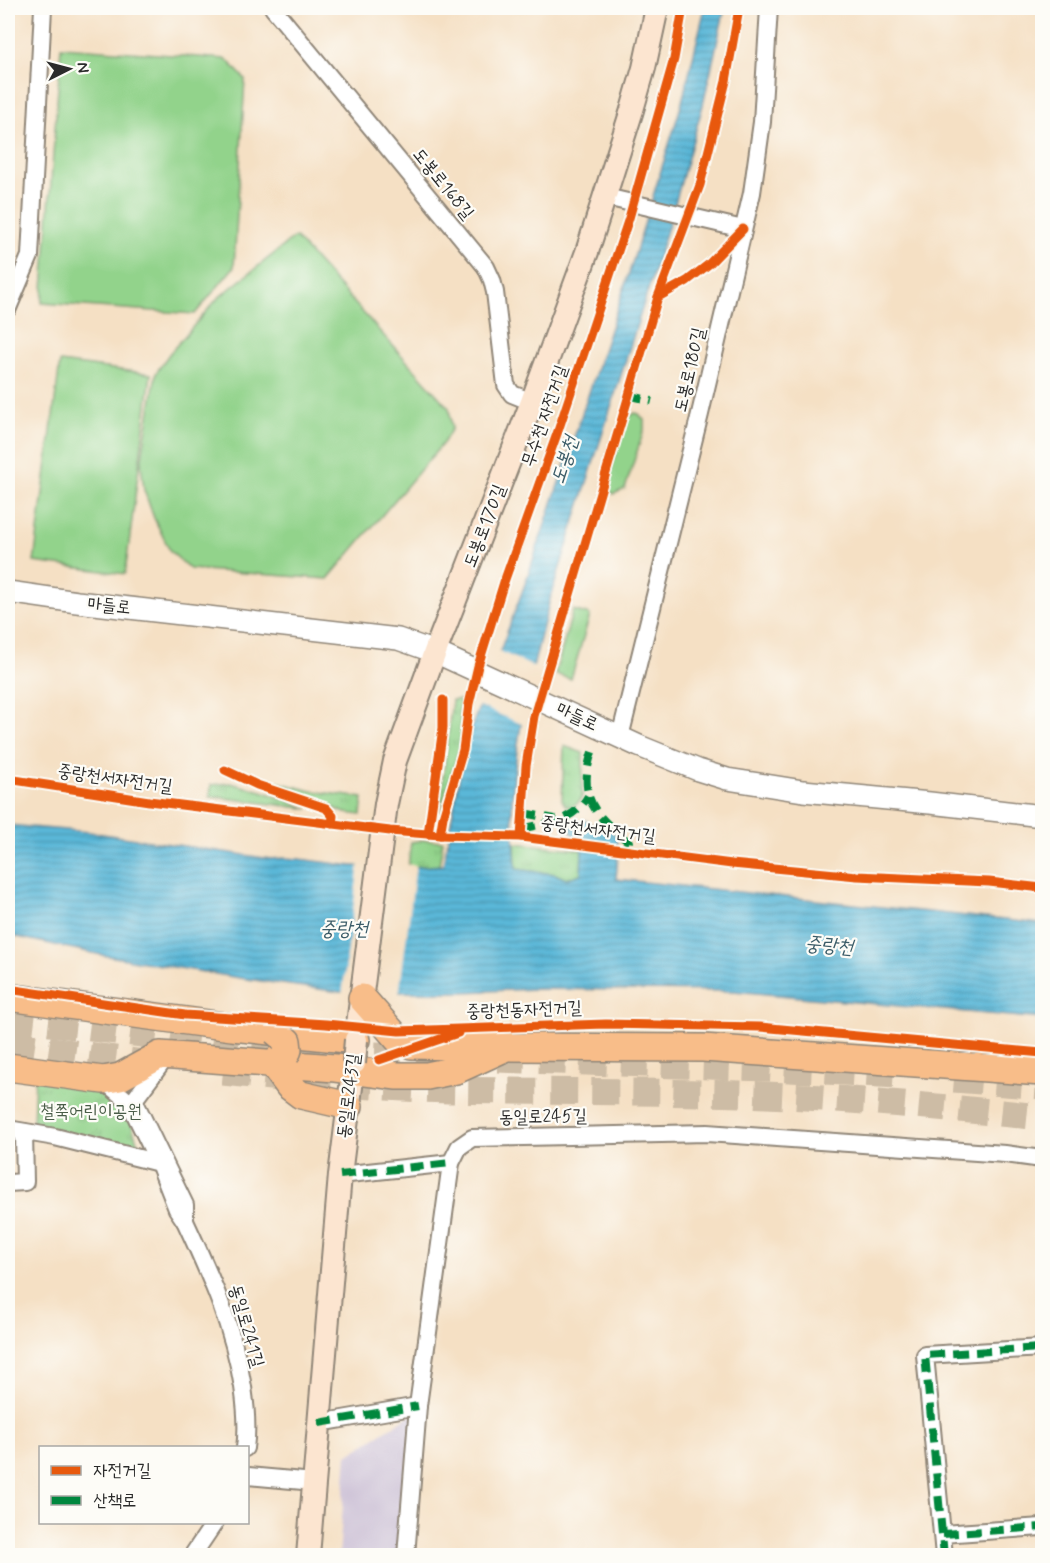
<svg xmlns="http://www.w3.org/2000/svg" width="1050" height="1563" viewBox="0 0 1050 1563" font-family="Mynerve,'Poor Story',sans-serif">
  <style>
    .industrial { fill: #cbbfd5 }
    .park { fill: url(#park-tufts); stroke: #5e7f5b; stroke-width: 1.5 }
    .pitch { fill: #92d38b; stroke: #5e7f5b; stroke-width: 1.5 }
    .water { fill: url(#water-rules); stroke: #427182; stroke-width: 1.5 }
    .pier { fill: #f5e0c4 }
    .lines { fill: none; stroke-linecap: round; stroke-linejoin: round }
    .trunk-tunnel { stroke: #cdbca5; stroke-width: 27; stroke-dasharray: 27 14; stroke-linecap: butt }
    .minor-casing { stroke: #908678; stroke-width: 20 }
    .tertiary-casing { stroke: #908678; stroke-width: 24 }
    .secondary-casing { stroke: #908678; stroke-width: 26 }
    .trunk-casing { stroke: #908678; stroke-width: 30 }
    .minor { stroke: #fff; stroke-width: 16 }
    .tertiary { stroke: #fff; stroke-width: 21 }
    .secondary { stroke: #fce5d0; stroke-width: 22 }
    .trunk { stroke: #f8bd89; stroke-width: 27 }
    .secondary-bridge-casing { stroke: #908678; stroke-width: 26; stroke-linecap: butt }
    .trunk-bridge-casing { stroke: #908678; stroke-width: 30; stroke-linecap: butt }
    .secondary-bridge { stroke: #fce5d0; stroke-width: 22 }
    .trunk-bridge { stroke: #f8bd89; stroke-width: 27 }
    .quiet { stroke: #00873e; stroke-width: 8; stroke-dasharray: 15 8; stroke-linecap: butt }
    .cycleway-casing { stroke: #fdfcf7; stroke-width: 13 }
    .cycleway { stroke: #e8590c; stroke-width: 9 }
    .labels { text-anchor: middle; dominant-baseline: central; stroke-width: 4.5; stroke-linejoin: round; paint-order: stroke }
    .street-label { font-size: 18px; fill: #2b2b2b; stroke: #fdfcf7 }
    .park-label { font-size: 18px; fill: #4a5d48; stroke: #fdfcf7 }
    .water-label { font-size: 20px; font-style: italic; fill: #3b5c68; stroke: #fdfcf7 }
  </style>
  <defs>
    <pattern id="park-tufts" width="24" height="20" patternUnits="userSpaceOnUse" patternTransform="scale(1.5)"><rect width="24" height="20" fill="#92d38b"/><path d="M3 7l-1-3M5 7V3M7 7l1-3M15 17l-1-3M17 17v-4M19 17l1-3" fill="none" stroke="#7eb578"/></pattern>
    <pattern id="water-rules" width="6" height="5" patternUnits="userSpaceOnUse" patternTransform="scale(1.5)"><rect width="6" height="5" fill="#5ab7d8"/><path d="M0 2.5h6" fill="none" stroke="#4b95af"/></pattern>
  </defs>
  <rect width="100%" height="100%" fill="#fdfcf7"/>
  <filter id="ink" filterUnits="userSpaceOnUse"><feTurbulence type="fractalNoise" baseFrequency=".0167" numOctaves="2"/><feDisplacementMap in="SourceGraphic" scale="12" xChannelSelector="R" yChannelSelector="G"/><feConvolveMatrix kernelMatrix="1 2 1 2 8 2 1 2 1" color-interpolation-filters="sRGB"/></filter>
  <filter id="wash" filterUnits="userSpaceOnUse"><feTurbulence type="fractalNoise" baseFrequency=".008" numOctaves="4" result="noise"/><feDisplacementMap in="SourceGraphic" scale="24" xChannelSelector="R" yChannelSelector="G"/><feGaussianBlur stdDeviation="1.35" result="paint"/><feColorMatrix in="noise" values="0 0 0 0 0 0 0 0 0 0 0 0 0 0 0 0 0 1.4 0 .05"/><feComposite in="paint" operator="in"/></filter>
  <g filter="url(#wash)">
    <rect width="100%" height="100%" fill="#f5e0c4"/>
    <path class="industrial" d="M414,1413L402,1555L339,1556L347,1455Z"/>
    <g class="park">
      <path d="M452,700H460V703L461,744L439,814Z"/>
      <path d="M564,746L583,753L582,797L578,803L569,807L565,805L562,800Z"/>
      <path d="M242,773L312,791L363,798L361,815L345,813L326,804L240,774Z"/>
      <path d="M230,783L262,791L309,809L210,796L211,785Z"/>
      <path d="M425,840L443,841L439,866L408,867L411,842Z"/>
      <path d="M515,843L582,850L581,874L566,879L555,874L516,869Z"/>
      <path d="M35,1077L102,1087L126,1107L141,1154L33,1124Z"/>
    </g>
    <g class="pitch">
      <path d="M61,47L226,59L245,79L234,267L195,314L42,303Z"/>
      <path d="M295,237L449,408L452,428L444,442L328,579L190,569L170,551L154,518L144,490L141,464L156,373L169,354L218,298Z"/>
      <path d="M60,362L151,374L125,574L34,562Z"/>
      <path d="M635,413L639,414L644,420V430L625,489L614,494L610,492L607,483L626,418Z"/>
      <path d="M573,610L590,615L571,679L555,674Z"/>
    </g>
    <path class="water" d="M705,8H725L703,105L670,221L550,599C533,666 515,734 512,804C512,825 515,847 516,869L555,874L566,879L581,874L582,850L569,828L585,820L592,825L601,823L617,836L618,855L616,879L1042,924V1019L734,991L536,989L462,992H340L240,978L102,955L8,935V825L89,832L271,859C299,856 326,864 354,866C384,868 413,868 443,865L466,742L525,584L630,270L681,106Z"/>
    <g class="pier">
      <path d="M497,650L536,668L524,725L477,705Z"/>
      <path d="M359,863L416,865L399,995H342Z"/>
    </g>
  </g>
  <g filter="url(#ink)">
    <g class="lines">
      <g class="trunk-tunnel">
        <path d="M8,1018L266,1049L343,1054L769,1068L898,1075"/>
        <path d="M8,1044L158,1065"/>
        <path d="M223,1072C298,1080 374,1088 449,1090C534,1092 619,1091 703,1093C817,1095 930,1106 1042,1117"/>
        <path d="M954,1079L1042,1086"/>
      </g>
      <g class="minor-casing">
        <g id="minor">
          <path d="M273,8L486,267L492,280L495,292L506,385L512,394L532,402"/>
          <path d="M606,197L743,229"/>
          <path d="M8,308L30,256L43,8"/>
          <path d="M620,737L700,414L752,193L762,122L769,8"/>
          <path d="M103,1080L129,1102L159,1163L177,1209L185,1221V1205L134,1100L167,1056"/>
          <path d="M8,1129L55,1137L159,1163"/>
          <path d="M340,1175L451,1163"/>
          <path d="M8,1183L25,1182L24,1132"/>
          <path d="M185,1221C211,1277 233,1326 243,1387C246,1407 248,1428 245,1448"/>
          <path d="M319,1423L418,1406"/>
          <path d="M248,1476L314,1482"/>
          <path d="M942,1534L925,1355L1042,1348"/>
          <path d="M192,1556L215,1522"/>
          <path d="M406,1556L418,1406L451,1163L459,1147L472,1138L707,1133L1005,1154L1042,1159"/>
          <path d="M944,1556L942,1534L1042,1527"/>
        </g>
      </g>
      <g class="tertiary-casing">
        <path id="tertiary" d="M8,592L77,602L398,639L435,652L639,746L698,770L727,779L803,791L930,803L1042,816"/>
      </g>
      <g class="secondary-casing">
        <g id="secondary">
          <path d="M356,1040L386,804L395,761L435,652L532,402L587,252L632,110L644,68L657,8"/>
          <path d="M308,1556L340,1175L354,1063"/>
        </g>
      </g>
      <g class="trunk-casing">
        <g id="trunk">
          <path d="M8,997L232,1027L356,1040"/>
          <path d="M362,998L398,1039L411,1045L505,1047L703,1048L1042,1072"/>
          <path d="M281,1058L272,1063L289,1086L301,1095L349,1106"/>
          <path d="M8,1067L103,1080L120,1077L160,1055L335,1068L397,1076H427L456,1070L500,1050"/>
        </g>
      </g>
      <use href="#minor" class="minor"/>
      <use href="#tertiary" class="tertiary"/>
      <use href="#secondary" class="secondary"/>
      <use href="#trunk" class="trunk"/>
      <g class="secondary-bridge-casing">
        <path id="secondary-bridge" d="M354,1063L356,1040"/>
      </g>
      <g class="trunk-bridge-casing">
        <path id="trunk-bridge" d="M275,1031L287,1041L288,1050L285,1056"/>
      </g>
      <use href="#secondary-bridge" class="secondary-bridge"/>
      <use href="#trunk-bridge" class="trunk-bridge"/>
      <g class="quiet">
        <path d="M628,395L652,401"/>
        <path d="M592,752C577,797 595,816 629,842L628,850"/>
        <path d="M523,813L555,819"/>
        <path d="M521,829C548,822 573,823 588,796"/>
        <path d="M340,1175L451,1163"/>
        <path d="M319,1423L418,1406"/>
        <path d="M942,1534L925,1355L1042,1348"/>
        <path d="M944,1556L942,1534L1042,1527"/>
      </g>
      <g class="cycleway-casing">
        <g id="cycleway">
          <path d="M658,297L687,281L709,264L743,229"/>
          <path d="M225,770L257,785L326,808L333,816L332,824"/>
          <path d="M8,779L149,801L390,831L440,835L521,837L732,864L857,876L989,882L1042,888"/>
          <path d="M428,834L443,728V700"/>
          <path d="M440,835L443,817L463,750L469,704L478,666L504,582L558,431L629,218L674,59L683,8"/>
          <path d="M521,837L526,766L534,716L658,297L700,185L726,81L739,8"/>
          <path d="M8,989L185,1015L326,1024L399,1031L606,1024L760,1027L1042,1053"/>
          <path d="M379,1060L458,1033"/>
        </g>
      </g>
      <use href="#cycleway" class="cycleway"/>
    </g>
  </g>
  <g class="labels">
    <g class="street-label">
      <text transform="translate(443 184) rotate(51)">도봉로168길</text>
      <text transform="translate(690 370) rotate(-77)">도봉로180길</text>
      <text transform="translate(545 416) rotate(-71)">무수천 자전거길</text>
      <text transform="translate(485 526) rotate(-69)">도봉로170길</text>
      <text transform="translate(109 606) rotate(6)">마들로</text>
      <text transform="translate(577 717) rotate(25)">마들로</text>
      <text transform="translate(115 779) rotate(8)">중랑천서자전거길</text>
      <text transform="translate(598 830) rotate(7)">중랑천서자전거길</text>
      <text transform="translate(524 1010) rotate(-2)">중랑천동자전거길</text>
      <text transform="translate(349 1096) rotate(-83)">동일로243길</text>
      <text transform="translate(543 1117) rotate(-1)">동일로245길</text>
      <text transform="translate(246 1326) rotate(74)">동일로241길</text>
    </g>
    <g class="park-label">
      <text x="91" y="1112">철쭉어린이공원</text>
    </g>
    <g class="water-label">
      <text transform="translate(565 460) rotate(-72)">도봉천</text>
      <text x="344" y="929">중랑천</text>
      <text transform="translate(829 946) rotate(5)">중랑천</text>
    </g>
  </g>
  <rect width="1050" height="1563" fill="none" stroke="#fdfcf7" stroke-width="30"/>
  <rect x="39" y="1446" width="210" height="78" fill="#fdfcf7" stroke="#a9a8a5" stroke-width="1.5"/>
  <rect x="51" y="1466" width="30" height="9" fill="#e8590c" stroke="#a9a8a5" stroke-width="1.5"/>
  <text x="93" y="1476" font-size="18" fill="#2b2b2b">자전거길</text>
  <rect x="51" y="1496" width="30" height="9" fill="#00873e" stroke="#a9a8a5" stroke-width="1.5"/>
  <text x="93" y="1506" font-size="18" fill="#2b2b2b">산책로</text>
  <g transform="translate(69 69) rotate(84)" stroke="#fdfcf7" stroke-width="4.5" paint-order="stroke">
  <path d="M0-4.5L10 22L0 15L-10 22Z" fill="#2b2b2b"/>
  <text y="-9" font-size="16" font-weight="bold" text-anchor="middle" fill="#2b2b2b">N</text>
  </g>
</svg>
